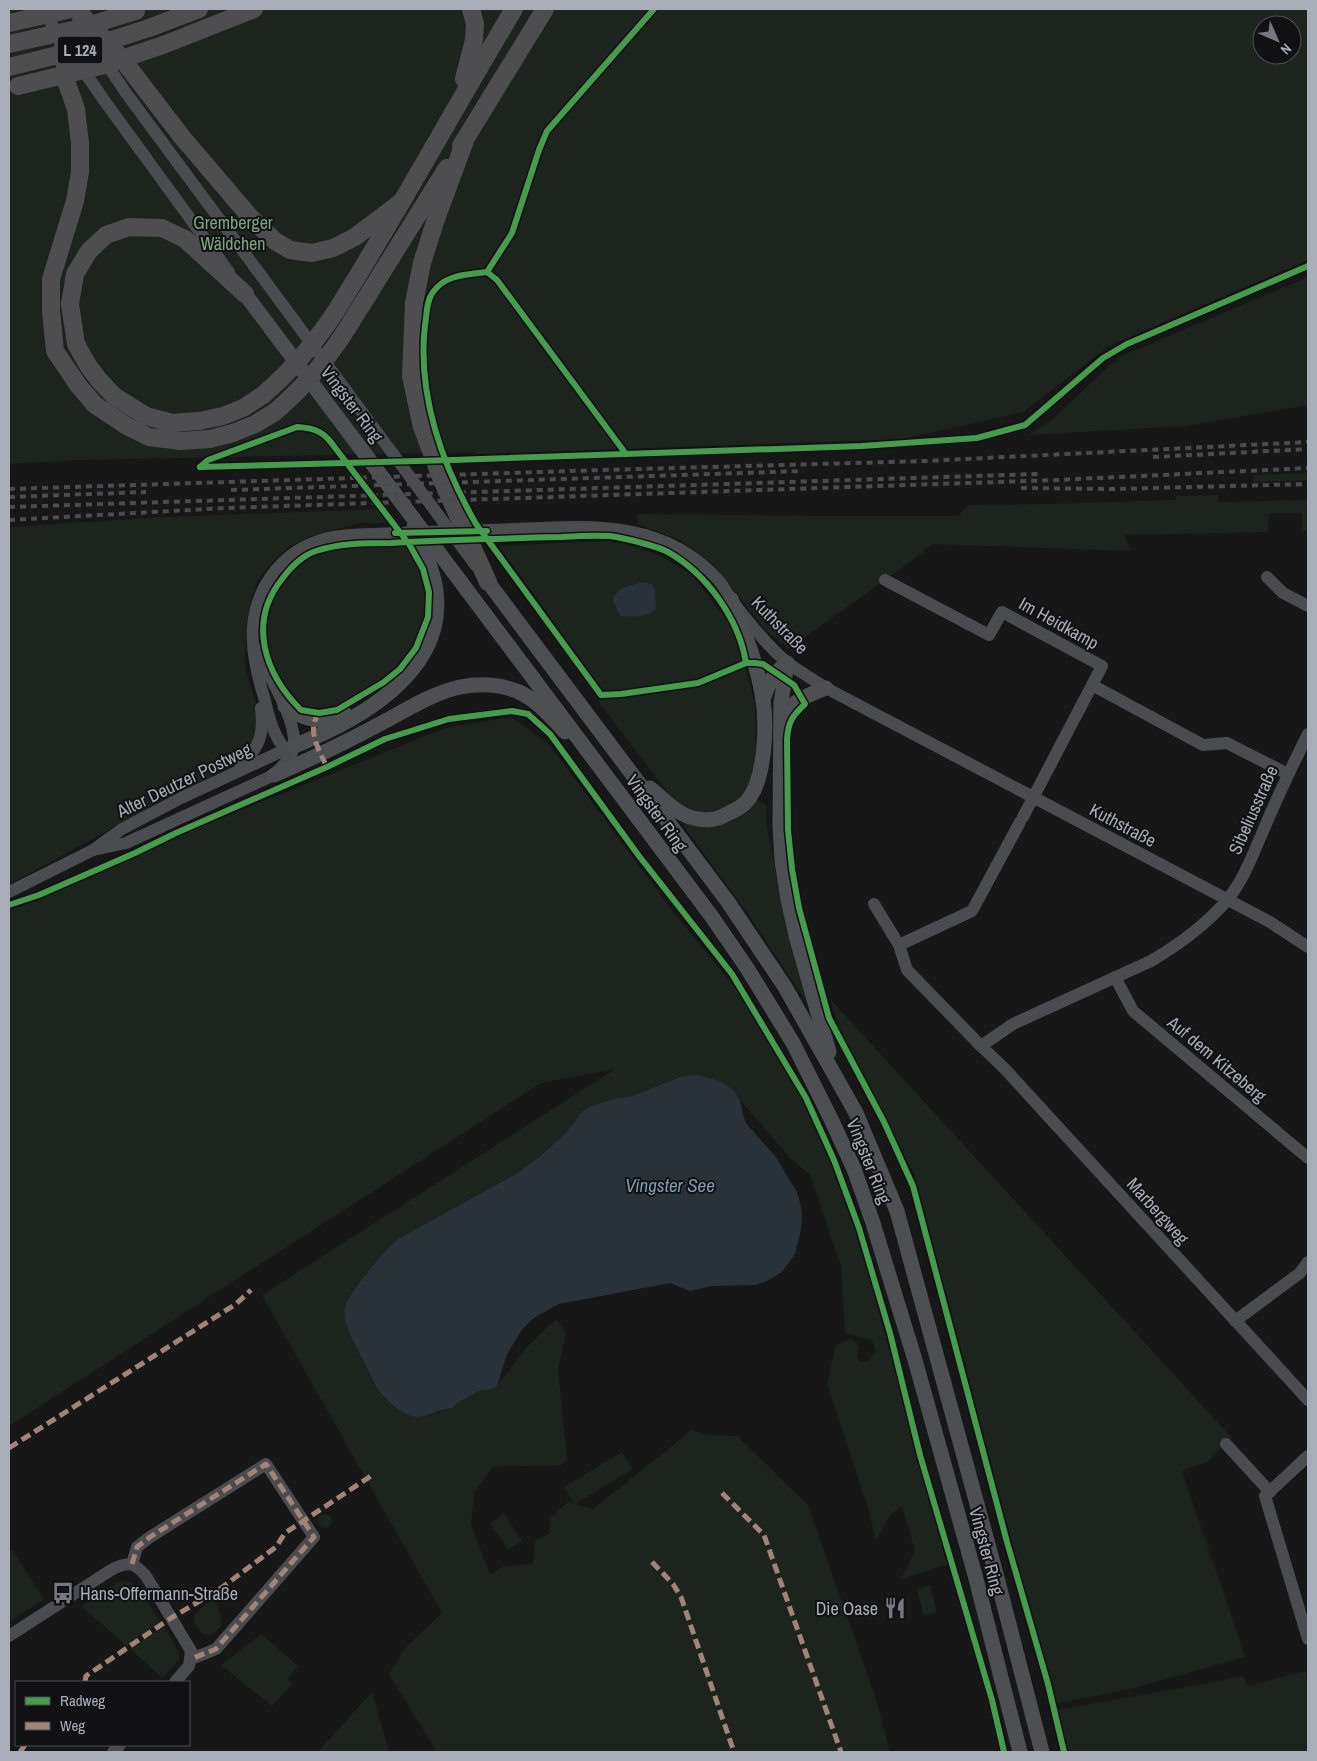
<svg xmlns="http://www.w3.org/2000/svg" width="1317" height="1761" viewBox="0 0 1317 1761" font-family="'Archivo Narrow',sans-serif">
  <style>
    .green { fill: #1d241e; fill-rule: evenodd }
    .water { fill: #2a3239 }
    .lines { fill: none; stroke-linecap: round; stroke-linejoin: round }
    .minor { stroke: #4b4c50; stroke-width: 12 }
    .major { stroke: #4d4f52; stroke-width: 15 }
    .highway { stroke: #4e4e51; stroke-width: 18 }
    .rail { stroke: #4b4c4f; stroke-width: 4; stroke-dasharray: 6 5; stroke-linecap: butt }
    .minor-bridge { stroke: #4b4c50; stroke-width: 12 }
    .highway-bridge { stroke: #4e4e51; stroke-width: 18 }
    .quiet { stroke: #a18479; stroke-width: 5; stroke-dasharray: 10 5; stroke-linecap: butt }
    .cycleway-casing { stroke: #111113; stroke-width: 9 }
    .cycleway { stroke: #469c4c; stroke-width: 6 }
    .labels { text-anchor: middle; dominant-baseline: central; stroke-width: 4; stroke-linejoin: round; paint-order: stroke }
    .shield { fill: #111113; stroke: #7b7e86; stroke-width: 1 }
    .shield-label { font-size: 16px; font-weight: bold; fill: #a8adb8 }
    .park-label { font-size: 18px; fill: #7fa381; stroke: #111113 }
    .street-label { font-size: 18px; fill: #a8adb8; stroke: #111113 }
    .poi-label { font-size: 18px; fill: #a8adb8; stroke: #111113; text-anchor: start }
    .water-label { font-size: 19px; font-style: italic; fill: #7f9bb3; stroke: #111113 }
  </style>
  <rect width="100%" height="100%" fill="#171717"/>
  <g class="green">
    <path d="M9,9H1308V260L1109,346L1023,412L903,439L476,454L474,452L80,460L9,464ZM1262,25H1292V55H1262Z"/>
    <path d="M1308,277V405L1186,426L1029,435L1054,418L1107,368L1122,356Z"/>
    <path d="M1308,473V480L1253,482V475Z"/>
    <path d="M1218,495V502L1308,500V530L1302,531V513H1269L1268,532L1124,535L1130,551L932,544L922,553L789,649L766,631L714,565L680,540L638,524L636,514L833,516H958L969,505C1038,505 1107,502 1176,500V496Z"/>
    <path d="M380,509L391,523H360L311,536L289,547L272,562L257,582L251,599L246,626L245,668L257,706L259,727L249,752L230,769L164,799L69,852L9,884V527L163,517Z"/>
    <path d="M608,541L634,546L663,557L692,575L729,623L740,650L755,703L756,753L752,779L744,796L735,805L717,813L701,812L687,808L669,794L599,703L590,672L499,546Z"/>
    <path d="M406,546C410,554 417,564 420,573C429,602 426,635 404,658C390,674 350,704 329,708C321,709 310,707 303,705C291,700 283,687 278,677C274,668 268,658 267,649C261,610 279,572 315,554C321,552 328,552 334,551C358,546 381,546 406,546Z"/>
    <path d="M511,717L549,744L671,909L740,994L802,1099L835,1171L866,1263L947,1564L901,1579L915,1551L902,1506L890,1515L876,1540L868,1508L827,1383L836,1345L851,1338L859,1346L857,1356L860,1362L869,1361L876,1351L872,1340L845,1333L841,1266L810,1175L790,1158L740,1100L735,1092L698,1075H693L683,1076L632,1096L601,1102L591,1106L577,1118L564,1135L538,1158L516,1174L398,1239L384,1253L352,1294L345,1315L348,1327L374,1384L393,1405L409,1415L424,1417L454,1407L457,1403L479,1391L497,1386L526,1348L556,1319L566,1333L558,1369L567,1460L561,1465L493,1467L474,1493L471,1524L490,1575L504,1566L533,1564L535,1541L549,1534L550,1518L568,1502L574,1503L564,1487L622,1452L633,1469L575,1504L593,1509L692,1430L707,1435L737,1436L808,1505L876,1699L890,1752H437L389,1674L404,1649L442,1613L262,1295L615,1069L541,1083L9,1426V910L38,900L207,824L445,728Z"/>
    <path d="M757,800L767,805L766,822L789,939L807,1003L749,915L683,825L687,821C719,832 734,823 757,800Z"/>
    <path d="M830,999L1232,1438L1207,1462L1182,1471L1245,1657L1126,1690L1055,1704L914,1174L846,1048Z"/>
    <path d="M504,1513L522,1541L508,1550L490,1523Z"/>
    <circle cx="325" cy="1521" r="7"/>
    <path d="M12,1550L44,1599L11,1621L9,1618V1552Z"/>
    <path d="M127,1581L137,1587L161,1623L137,1637L136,1640L127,1646L81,1606L119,1582Z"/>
    <path d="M930,1585L937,1612L924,1616L917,1589Z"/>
    <path d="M210,1601C220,1603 220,1615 222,1624C214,1641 196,1637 194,1618C195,1612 205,1605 210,1601Z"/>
    <path d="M164,1627L179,1652V1660L163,1678L130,1649Z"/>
    <path d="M261,1634L298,1666L288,1679L293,1683L272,1706L221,1665Z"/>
    <path d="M1305,1671L1308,1680V1752H1066L1057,1710C1119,1698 1182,1689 1243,1676L1248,1686Z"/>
    <path d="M372,1692L389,1752H318Z"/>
  </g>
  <g class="water">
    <path d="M639,583H648L652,584L655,591L656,609C648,617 631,617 620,616L613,601V597L621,589Z"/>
    <path d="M698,1075C714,1079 732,1083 739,1099C743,1107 742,1115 746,1123L775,1156L797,1192L799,1199L802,1212L801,1230L795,1254L782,1272L767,1281L756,1285L712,1286L690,1291L670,1283L559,1304L535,1317L523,1328L507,1354L497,1386L492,1389L479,1391L457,1403L453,1408C437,1408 425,1422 409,1415C396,1411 383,1396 375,1385C372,1380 370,1373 367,1368C360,1352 341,1325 345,1308C348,1293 385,1250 398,1239L516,1174L538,1158L564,1135L583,1111L591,1106L614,1099L632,1096L683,1076Z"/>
  </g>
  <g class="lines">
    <g class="minor">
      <path d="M42,10L106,103L229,272"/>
      <path d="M78,21L126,93L476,566"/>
      <path d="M490,530C572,528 659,512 720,582C724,587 727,593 730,598C744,617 770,649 788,663C800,672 814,680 826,688L1270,922L1308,947"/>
      <path d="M1267,577L1283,593L1308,606"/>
      <path d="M885,580L989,635L1002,612L1102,666L1023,817"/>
      <path d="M1092,685L1203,745L1227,743L1288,774"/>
      <path d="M1308,734C1292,766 1277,798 1263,831C1253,854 1244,879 1228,899C1208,923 1178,945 1151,961L1013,1024L981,1046L1005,1069L1308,1400"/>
      <path d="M291,753C275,745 268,714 264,697C257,675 251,649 253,626C256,589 280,555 315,542C340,533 369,535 394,533"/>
      <path d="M238,771C257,747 265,740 261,708"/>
      <path d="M93,850L126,843L274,775C282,766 292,758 294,746C297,719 266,671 254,646"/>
      <path d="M9,892L93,850L122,829L181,798L291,747"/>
      <path d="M874,904L899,945L907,970L981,1046"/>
      <path d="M899,945L972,911L1020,822"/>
      <path d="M1115,977L1133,1011L1308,1158"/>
      <path d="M1235,1321L1300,1273L1308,1262"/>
      <path d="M1226,1444L1270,1492"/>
      <path d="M1308,1456L1265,1496L1308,1639"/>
      <path d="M132,1564L137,1547L150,1537L266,1464L314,1537L216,1649L191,1659"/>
      <path d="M9,1636L111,1570C128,1561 134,1562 146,1576L191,1651L189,1666L175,1682"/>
      <path d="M113,1752L120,1745"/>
    </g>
    <g class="major">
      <path d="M245,294L712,917L747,968L793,1043L831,1119L854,1169L872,1220L915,1360L975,1575L1020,1752"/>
      <path d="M488,582L728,902L785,987L856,1113L897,1211L995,1570L1042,1752"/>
      <path d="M787,663L781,703L780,825L782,861L788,899L796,936L829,1052"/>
      <path d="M763,700C769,682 772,674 787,663"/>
      <path d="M285,706C303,720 325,725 345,714"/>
      <path d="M782,715C795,700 808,695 826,688"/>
      <path d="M294,746C357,721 446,673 436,592C434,570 422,549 414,527"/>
      <path d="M274,775C308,760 341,745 374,727C400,714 431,693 460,687C480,683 500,684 519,692C537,700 552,718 565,732"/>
      <path d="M650,788C660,796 671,808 683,814C694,820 711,822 723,816C733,811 744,807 750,797C765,775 767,726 763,700C758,665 744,632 731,599"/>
    </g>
    <g class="highway">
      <path d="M76,9L119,55L182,137L251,218L275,241L290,250L312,253L333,248L355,237L400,203"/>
      <path d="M149,28L199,9"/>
      <path d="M63,41L66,81L76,109L80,143V172L75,201L51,279V311L55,351L78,385L95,405L127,426L149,437L181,441L210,439L233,433L255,424L275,412"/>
      <path d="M163,45L254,9"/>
      <path d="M464,79L474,40L475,24L471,9"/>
      <path d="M466,138L435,222L422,263L414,303L411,376L422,427L442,480L488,582"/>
      <path d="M461,146L545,9"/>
      <path d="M245,294L185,239L162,228L129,227L106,235L89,251L75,274L70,304L76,344L89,367L99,380L114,396L146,416L172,423L199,421L223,416L243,408L263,395"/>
      <path d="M336,311C398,212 454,109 514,9"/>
      <path d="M348,327L447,168"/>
    </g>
    <g class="rail">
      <path d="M1153,457L1308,449"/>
      <path d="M1021,488L1113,489L1308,484"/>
      <path d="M9,489L603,470L925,461L1308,442"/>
      <path d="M231,490L803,471"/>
      <path d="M9,497L146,492"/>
      <path d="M9,507L1038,474"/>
      <path d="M9,520L225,508L1057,480L1308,468"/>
    </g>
    <path class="minor-bridge" d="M394,533L490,530"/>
    <g class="highway-bridge">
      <path d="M9,23L71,9"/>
      <path d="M9,44L77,29L136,11"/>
      <path d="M9,67L90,47L149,28"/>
      <path d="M18,86L104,65L163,45"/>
      <path d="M263,395C292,370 315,343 336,311"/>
      <path d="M275,412C304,387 328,359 348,327"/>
    </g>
    <g class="quiet">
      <path d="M319,713C306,730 319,750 327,767L325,768"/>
      <path d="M9,1448L236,1304L251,1290"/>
      <path d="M722,1493L764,1535L841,1752"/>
      <path d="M652,1562L673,1584L681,1597L734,1752"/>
      <path d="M132,1564L137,1547L150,1537L266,1464L314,1537L216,1649L191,1659"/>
      <path d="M85,1682L86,1676L171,1618L220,1589L276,1547L285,1533L374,1474"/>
      <path d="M20,1752L25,1745"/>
    </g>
    <g class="cycleway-casing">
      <g id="cycleway">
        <path d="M487,272L512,233L539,150L547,131L654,9"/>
        <path d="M626,454L497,280L487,272C467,275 446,274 433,292C426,301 427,315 425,325C417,394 442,465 476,524L601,695L621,694L698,683L746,663H755L763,664L794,685L805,704C792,716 788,722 787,740L788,830L792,869L799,908L829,1018L884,1122L913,1186L1007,1542L1048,1684L1064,1752"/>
        <path d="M200,467L208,460L297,427C317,428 325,433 336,449L409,544L423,569L429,592L428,617L416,648L400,669L384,682L337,710L319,713L301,710C265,674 247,623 282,579C291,567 301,556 316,551C340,543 366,543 391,543C423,541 454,540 486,539C511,539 536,537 561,537C577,536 594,535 610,536C624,538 657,546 668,552C707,574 739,619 746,663"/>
        <path d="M200,467L453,460L862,446L977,438L1025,425L1103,358L1127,344L1308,266"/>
        <path d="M395,533L487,531"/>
        <path d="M9,905L39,895L135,853L176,833L327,767L385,739L449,719L512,711L528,714L550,734L639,856L732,974L806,1098L834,1160L859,1228L890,1333L920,1455L992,1700L1004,1752"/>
      </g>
    </g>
    <use href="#cycleway" class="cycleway"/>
  </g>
  <defs>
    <g id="bus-bare" transform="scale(1.725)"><path d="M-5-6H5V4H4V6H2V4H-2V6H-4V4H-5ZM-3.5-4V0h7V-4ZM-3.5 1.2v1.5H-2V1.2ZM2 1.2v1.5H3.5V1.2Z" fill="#757880" stroke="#111113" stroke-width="2.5" paint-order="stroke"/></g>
    <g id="restaurant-bare" transform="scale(1.725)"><path d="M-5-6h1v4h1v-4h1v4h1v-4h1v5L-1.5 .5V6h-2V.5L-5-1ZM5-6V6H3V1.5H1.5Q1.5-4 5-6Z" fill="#757880" stroke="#111113" stroke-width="2.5" paint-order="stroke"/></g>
  </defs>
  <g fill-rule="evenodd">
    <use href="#bus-bare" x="63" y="1593"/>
    <use href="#restaurant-bare" x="895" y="1608"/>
  </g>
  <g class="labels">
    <rect class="shield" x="57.5" y="36.5" width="45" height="27" rx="4"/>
    <g class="shield-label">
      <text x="80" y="50">L 124</text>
    </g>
    <g class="park-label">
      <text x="233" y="222">Gremberger<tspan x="233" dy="21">Wäldchen</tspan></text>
    </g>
    <g class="street-label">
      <text transform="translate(352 404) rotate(53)">Vingster Ring</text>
      <text transform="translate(1059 623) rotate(29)">Im Heidkamp</text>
      <text transform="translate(780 625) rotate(46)">Kuthstraße</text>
      <text transform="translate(184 780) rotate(-26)">Alter Deutzer Postweg</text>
      <text transform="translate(1253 810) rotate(-66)">Sibeliusstraße</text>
      <text transform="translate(657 813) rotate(54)">Vingster Ring</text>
      <text transform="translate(1123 825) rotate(28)">Kuthstraße</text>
      <text transform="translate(1217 1059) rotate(40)">Auf dem Kitzeberg</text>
      <text transform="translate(869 1161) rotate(68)">Vingster Ring</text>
      <text transform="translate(1158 1211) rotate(48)">Marbergweg</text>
      <text transform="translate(987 1551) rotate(75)">Vingster Ring</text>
    </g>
    <g class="poi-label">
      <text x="80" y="1593">Hans-Offermann-Straße</text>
      <text x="878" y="1608" text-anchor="end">Die Oase</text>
    </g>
    <g class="water-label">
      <text x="670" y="1185">Vingster See</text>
    </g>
  </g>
  <rect width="1317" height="1761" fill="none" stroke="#a8adb8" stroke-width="20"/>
  <rect x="15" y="1681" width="175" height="65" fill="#111113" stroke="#4d4f55"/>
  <rect x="25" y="1697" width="25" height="8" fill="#469c4c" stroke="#4d4f55"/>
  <text x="60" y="1706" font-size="15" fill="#a8adb8">Radweg</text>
  <rect x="25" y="1722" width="25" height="8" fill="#a18479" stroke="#4d4f55"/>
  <text x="60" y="1731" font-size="15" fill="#a8adb8">Weg</text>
  <g transform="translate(1277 40) rotate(135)"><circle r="24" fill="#111113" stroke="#4d4f55"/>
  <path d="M0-4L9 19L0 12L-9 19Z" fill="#757880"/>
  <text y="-8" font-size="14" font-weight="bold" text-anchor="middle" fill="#a8adb8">N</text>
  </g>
</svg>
